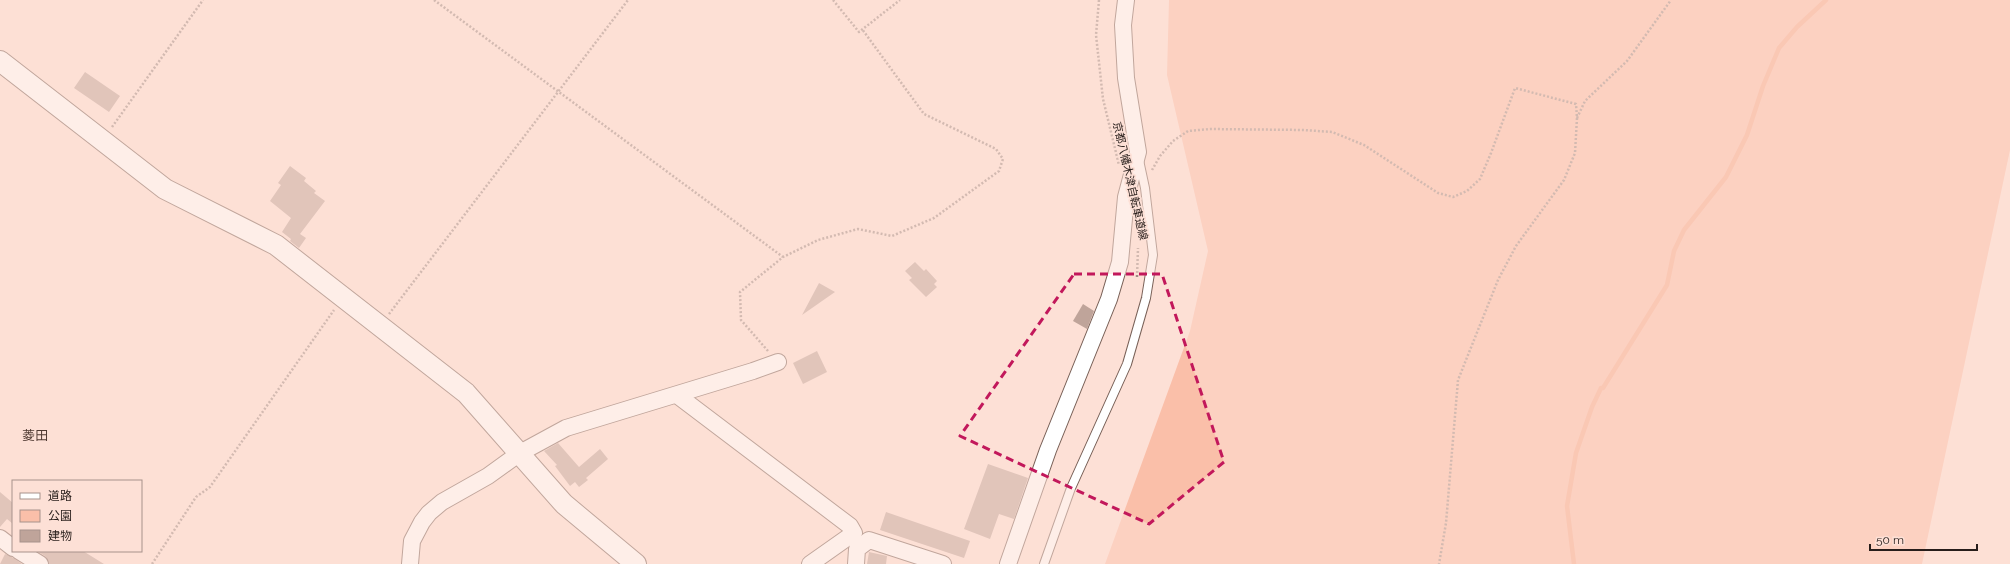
<svg xmlns="http://www.w3.org/2000/svg" width="2010" height="564" viewBox="0 0 2010 564" font-family="Raleway,'Noto Sans JP',sans-serif">
  <style>
    .green { fill: #fabfa9 }
    .lines { fill: none; stroke-linecap: round; stroke-linejoin: round }
    .stream { stroke: #f7aa8d; stroke-width: 4.5 }
    .building { fill: #bfa49a }
    .service-casing { stroke: #786057; stroke-width: 10 }
    .minor-casing { stroke: #786057; stroke-width: 18 }
    .tertiary-casing { stroke: #786057; stroke-width: 22 }
    .path { stroke: #a08c85; stroke-width: 2.5; stroke-dasharray: 2 2; stroke-linecap: butt }
    .service { stroke: #fff; stroke-width: 8 }
    .minor { stroke: #fff; stroke-width: 16 }
    .tertiary { stroke: #fff; stroke-width: 20 }
    .marked { fill: none; stroke: #c2185b; stroke-width: 3; stroke-dasharray: 8 5; stroke-linejoin: round }
    .labels { text-anchor: middle; dominant-baseline: central; stroke-width: 3.5; stroke-linejoin: round; paint-order: stroke }
    .street-label { font-size: 11px; fill: #271d1a; stroke: #fde0d6 }
    .quarter-label { font-size: 13px; fill: #4f3931; stroke: #fde0d6 }
  </style>
  <rect width="100%" height="100%" fill="#fde0d6"/>
  <path class="green" d="M1169,0H2010V150L1922,564H1105L1190,331L1208,251L1167,75Z"/>
  <g class="lines">
    <path class="stream" d="M1574,564L1567,506L1576,453L1592,407L1601,388H1603L1667,285L1674,251L1684,230L1726,177L1747,135L1763,86L1779,48L1797,27L1826,0"/>
  </g>
  <g class="building">
    <path d="M85,72L120,96L109,112L74,88Z"/>
    <path d="M290,166L306,178L304,181L316,191L314,193L325,201L300,234L306,238L299,248L290,241L291,239L282,232L291,218L270,201L281,185L278,183Z"/>
    <path d="M915,262L924,271L926,269L937,281L934,284L937,287L926,297L909,280L912,278L905,271Z"/>
    <path d="M819,283L835,292L802,315Z"/>
    <path d="M1083,304L1094,311L1087,329L1073,321Z"/>
    <path d="M817,351L827,372L803,384L793,363Z"/>
    <path d="M558,443L579,467L600,449L608,459L586,478L588,480L579,487L575,482L570,486L555,466L557,465L544,451Z"/>
    <path d="M988,464L1028,478L1014,519L999,514L990,539L964,529Z"/>
    <path d="M0,492L13,503V524L7,519L0,527Z"/>
    <path d="M886,512L970,541L964,558L880,530Z"/>
    <path d="M37,551H83L104,564H49L45,556Z"/>
    <path d="M869,552L887,556L886,564H867Z"/>
    <path d="M5,554L12,557L22,564H0Z"/>
  </g>
  <g class="lines">
    <g class="service-casing">
      <path id="service" d="M1044,564L1071,488L1127,364L1146,298L1153,255L1145,188L1139,160"/>
    </g>
    <g class="minor-casing">
      <g id="minor">
        <path d="M677,395L850,526L854,533L810,564"/>
        <path d="M0,538L13,548"/>
        <path d="M19,551L40,564"/>
        <path d="M410,564L412,541L422,522L429,513L442,502L488,476L520,453L566,428L753,371L778,362"/>
        <path d="M856,564L857,549L869,540L943,564"/>
        <path d="M1008,564L1048,450L1109,299L1120,262L1126,197L1138,152L1126,78L1123,25L1126,0"/>
      </g>
    </g>
    <g class="tertiary-casing">
      <path id="tertiary" d="M0,61L165,189L276,245L466,393L564,504L636,564"/>
    </g>
    <g class="path">
      <path d="M434,0L783,257"/>
      <path d="M833,0L859,32L900,0"/>
      <path d="M1099,0L1096,35L1103,99L1119,165"/>
      <path d="M1577,118L1585,101L1627,61L1671,0"/>
      <path d="M112,127L203,0"/>
      <path d="M1152,170L1160,156L1173,141L1188,131L1210,129L1304,130L1332,132L1364,145L1438,193L1453,197L1467,191L1480,179L1491,153L1515,88L1576,104L1577,118L1575,153L1564,180L1516,246L1498,280L1458,380L1446,523L1439,564"/>
      <path d="M1137,277L1138,248"/>
      <path d="M389,314L628,0"/>
      <path d="M768,351L741,320L740,292L783,257L818,240L858,229L892,236L934,218L999,171L1003,159L996,149L924,114L862,29"/>
      <path d="M152,564L196,497L210,487L334,310"/>
    </g>
    <use href="#service" class="service"/>
    <use href="#minor" class="minor"/>
    <use href="#tertiary" class="tertiary"/>
  </g>
  <path d="M0 0H2010V564H0ZM1074,274H1162L1224,462L1149,524L960,436Z" fill="#fde0d6" fill-opacity=".55" fill-rule="evenodd"/>
  <path class="marked" d="M1074,274H1162L1224,462L1149,524L960,436Z"/>
  <g class="labels">
    <g class="street-label">
      <text transform="translate(1130 181) rotate(77)">京都八幡木津自転車道線</text>
    </g>
    <g class="quarter-label">
      <text x="35" y="435">菱田</text>
    </g>
  </g>
  <rect x="12" y="480" width="130" height="72" fill="#fde0d6" stroke="#a7928b"/>
  <rect x="20" y="493" width="20" height="6" fill="#ffffff" stroke="#a7928b"/>
  <text x="48" y="500" font-size="12" fill="#271d1a">道路</text>
  <rect x="20" y="510" width="20" height="12" fill="#fabfa9" stroke="#a7928b"/>
  <text x="48" y="520" font-size="12" fill="#271d1a">公園</text>
  <rect x="20" y="530" width="20" height="12" fill="#bfa49a" stroke="#a7928b"/>
  <text x="48" y="540" font-size="12" fill="#271d1a">建物</text>
  <path d="M1870 544v6h107v-6" fill="none" stroke="#271d1a" stroke-width="2"/>
  <text x="1876" y="544" font-size="12" fill="#271d1a" stroke="#fde0d6" stroke-width="3" paint-order="stroke">50 m</text>
</svg>
